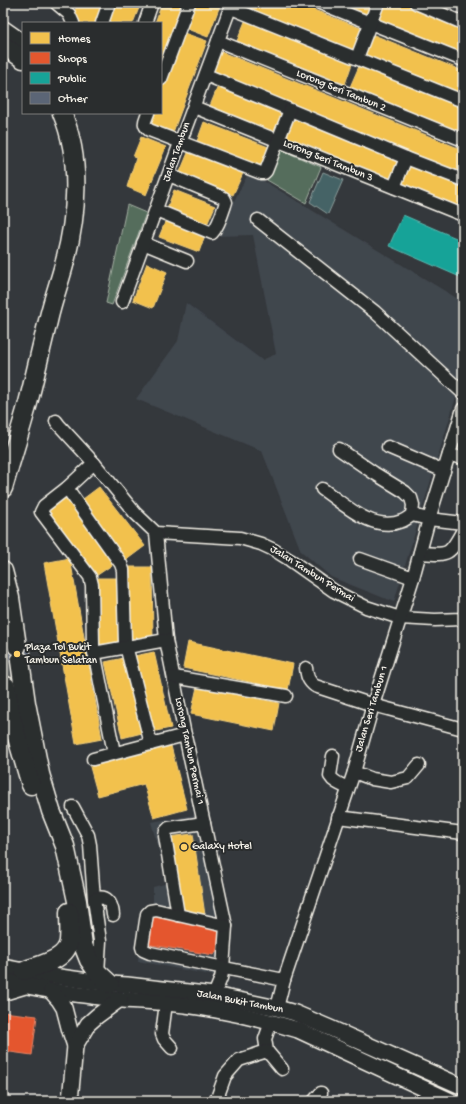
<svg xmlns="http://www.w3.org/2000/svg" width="466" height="1104" viewBox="0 0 466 1104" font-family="'Gochi Hand',sans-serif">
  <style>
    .built { fill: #40464d }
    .green { fill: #546d5c; stroke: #a4afa2 }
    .water { fill: #456366; stroke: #8b9c9a }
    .homes { fill: #f2c14e; stroke: #f3cf7c }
    .shops { fill: #e4572e; stroke: #e98566 }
    .public { fill: #17a398; stroke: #59bab0 }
    .building { fill: #5b6576; stroke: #f4f1e8 }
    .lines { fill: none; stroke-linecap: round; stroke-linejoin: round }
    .highway-tunnel { stroke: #515456; stroke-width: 18; stroke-dasharray: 18 9; stroke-linecap: butt }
    .minor-casing { stroke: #f4f1e8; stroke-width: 15 }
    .major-casing { stroke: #f4f1e8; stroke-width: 18 }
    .highway-casing { stroke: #f4f1e8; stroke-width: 21 }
    .minor { stroke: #2a2d2e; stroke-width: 12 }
    .major { stroke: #2a2d2e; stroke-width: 15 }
    .highway { stroke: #2a2d2e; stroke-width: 18 }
    .poi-dot { fill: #ffd166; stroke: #2a2d2e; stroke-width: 1.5 }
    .labels { text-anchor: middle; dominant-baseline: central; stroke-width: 4; stroke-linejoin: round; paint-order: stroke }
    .street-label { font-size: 11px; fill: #f4f1e8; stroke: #2a2d2e }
    .poi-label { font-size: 11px; fill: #f4f1e8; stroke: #2a2d2e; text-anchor: start }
  </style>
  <rect width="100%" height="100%" fill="#34383c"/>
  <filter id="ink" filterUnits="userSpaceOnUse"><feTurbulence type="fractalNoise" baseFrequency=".025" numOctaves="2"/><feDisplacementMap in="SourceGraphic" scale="8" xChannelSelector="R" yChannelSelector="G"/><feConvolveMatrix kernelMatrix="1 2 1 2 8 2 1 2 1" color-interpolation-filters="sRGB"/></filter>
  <g filter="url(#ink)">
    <g class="built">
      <path d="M249,172L463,302V374L394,602L331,577L301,551L262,451L136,399L178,341L186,303L262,360L276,354L253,235L216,236Z"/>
      <path d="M194,815L221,928L219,957L215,976L138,961L142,911L153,907V887L168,883L151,822Z"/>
    </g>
    <g class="green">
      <path d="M279,149L321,167L306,203L267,180Z"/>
      <path d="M127,205L146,213L112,305L106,303Z"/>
    </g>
    <path class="water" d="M323,172L343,180L328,214L310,202Z"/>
    <g class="homes">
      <path d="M78,3H106L99,23H78L79,21L72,18Z"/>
      <path d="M113,3H141L133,23H105Z"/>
      <path d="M162,3H183L161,69V23H155Z"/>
      <path d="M192,3H221L208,37L182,27Z"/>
      <path d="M249,3H296L363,29L354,52L246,9Z"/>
      <path d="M340,3H372L367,14Z"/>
      <path d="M381,3H403L463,28V55L375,19Z"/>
      <path d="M246,19L353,61L345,84L237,41Z"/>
      <path d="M181,32L207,41L172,135L146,125L151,113H161V85Z"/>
      <path d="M369,33L463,71V100L359,58Z"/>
      <path d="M219,51L463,150V178L210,75Z"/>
      <path d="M360,64L463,106V133L350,87Z"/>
      <path d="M218,86L282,113L274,133L210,106Z"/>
      <path d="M296,116L398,159L390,178L287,136Z"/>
      <path d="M204,122L271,148L262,170L196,144Z"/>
      <path d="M141,137L166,147L146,195L127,187L136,158L133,157Z"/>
      <path d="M190,148L244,171L233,195L180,172Z"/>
      <path d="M408,162L463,184V208L400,182Z"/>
      <path d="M174,190L215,206L206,227L166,211Z"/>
      <path d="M166,220L205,235L199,252L159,237Z"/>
      <path d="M147,263L167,272L153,308L133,300Z"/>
      <path d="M99,487L145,546L125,561L79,502Z"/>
      <path d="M64,493L115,563L96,576L46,507Z"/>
      <path d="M70,558L102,739L76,744L44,563Z"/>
      <path d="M124,567H152L153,640H126Z"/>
      <path d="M96,578H121L122,644H96Z"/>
      <path d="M188,642L293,664L288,690L183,668Z"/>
      <path d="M154,652L171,728L151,732L134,656Z"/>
      <path d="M124,658L142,733L122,738L105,662Z"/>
      <path d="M197,687L279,703L274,731L191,714Z"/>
      <path d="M171,746L187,809L154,818L144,784L98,796L90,767Z"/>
      <path d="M193,834L205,915L188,912L179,906L169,837Z"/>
    </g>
    <g class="shops">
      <path d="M149,916L221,928L217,950L214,955L145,944Z"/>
      <path d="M3,1012L37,1016L32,1055L3,1051Z"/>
    </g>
    <path class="public" d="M403,215L463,241V270L460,277L389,246Z"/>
    <path class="building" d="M29,643L32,659L3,664V648Z"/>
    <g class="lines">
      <path class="highway-tunnel" d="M3,661L6,686"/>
      <g class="minor-casing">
        <g id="minor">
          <path d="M56,3L69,14L73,23"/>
          <path d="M320,3L463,60"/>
          <path d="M416,3L463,23"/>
          <path d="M231,8L463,101"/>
          <path d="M102,23L109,3"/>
          <path d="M145,23L152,3"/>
          <path d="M218,41L463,140"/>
          <path d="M357,58L378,3"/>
          <path d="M206,75L406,158L463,180"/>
          <path d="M161,79L189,3"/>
          <path d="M194,107L463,215"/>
          <path d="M148,113C145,121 142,124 149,130L261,173H264L266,171L290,110"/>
          <path d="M394,187L406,158"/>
          <path d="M156,210L212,233C219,226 223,211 226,202L224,198L169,175"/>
          <path d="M258,220L375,312L463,393"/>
          <path d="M143,243L187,261"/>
          <path d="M122,302L180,143L232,3"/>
          <path d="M56,421L59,425L94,463L135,513L156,533L240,538L261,544L274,550L290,560L334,591L366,607L400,618L435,620L461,619L463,618"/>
          <path d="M388,447L444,471"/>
          <path d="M339,449L374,473L405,492L411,498L413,505L412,515"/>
          <path d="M449,455L463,458"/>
          <path d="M94,463L67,488L44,506L41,512L90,577L92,585L93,646L114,753"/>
          <path d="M67,488L121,564L123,570L125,642L151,744"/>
          <path d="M322,489C344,504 373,533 402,521C405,520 409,517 412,515L429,519L463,523"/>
          <path d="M156,533L166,640L185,735L226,926L223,968L221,978L214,995"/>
          <path d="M420,553C449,555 449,556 463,530"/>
          <path d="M360,559L413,578"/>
          <path d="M94,653L166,640"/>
          <path d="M306,668C307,676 308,681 315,686L373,705L463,729"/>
          <path d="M174,677L286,696"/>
          <path d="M333,756L330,776C334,783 342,785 348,788"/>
          <path d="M93,759L185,735"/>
          <path d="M354,772L372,779L391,782L408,778L419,765"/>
          <path d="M73,807L88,835L90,845L94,899"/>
          <path d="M338,817L463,833"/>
          <path d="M178,915L165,836L166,831L169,828L204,823"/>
          <path d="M226,926L156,910L150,911L147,914L142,947L143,950L150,953L284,980"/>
          <path d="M98,973L100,941L94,899C107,894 112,903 113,915"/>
          <path d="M3,992L7,993L27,987"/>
          <path d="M166,1003L162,1034L164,1039L172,1048"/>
          <path d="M277,1008L284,980L354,772L373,705L413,578L429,519L463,409"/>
          <path d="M271,1022L265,1039L267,1051L282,1069"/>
          <path d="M216,1101L225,1076L239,1060L267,1051"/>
          <path d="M314,1101L321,1093"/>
        </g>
      </g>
      <g class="major-casing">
        <g id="major">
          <path d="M3,967L45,975L110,984L127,985L214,995L277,1008L295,1013L330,1028L463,1087"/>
          <path d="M3,980C43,991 83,995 123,1000C138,1001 152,1001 166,1003C211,1007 255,1017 298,1030L451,1101"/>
          <path d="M51,991L59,1000L64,1008L70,1031L75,1046"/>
          <path d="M70,1101L75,1046L88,1024L97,1016L120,999"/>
        </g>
      </g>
      <g class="highway-casing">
        <g id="highway">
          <path d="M3,30L23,44"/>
          <path d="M3,45L23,59"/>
          <path d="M3,488C11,460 20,432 28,403C35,376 41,348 48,321C52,302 59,284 64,265C77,217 82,160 62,113"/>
          <path d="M3,571L10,598L17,646"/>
          <path d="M20,661L26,703L40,774L51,811L65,846L77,901L83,945L89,960L98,973L110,984"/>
          <path d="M6,686L11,715L20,748L31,785"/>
          <path d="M24,971C39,965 67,960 69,941C70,931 69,922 69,912"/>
        </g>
      </g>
      <use href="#minor" class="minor"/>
      <use href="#major" class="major"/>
      <use href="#highway" class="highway"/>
    </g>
  </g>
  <g class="poi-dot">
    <circle cx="17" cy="654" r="4"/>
    <circle cx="184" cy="847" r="4"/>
  </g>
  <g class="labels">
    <g class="street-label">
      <text transform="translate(341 91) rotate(22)">Lorong Seri Tambun 2</text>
      <text transform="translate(177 152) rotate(-70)">Jalan Tambun</text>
      <text transform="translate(328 161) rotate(22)">Lorong Seri Tambun 3</text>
      <text transform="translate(312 574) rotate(32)">Jalan Tambun Permai</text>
      <text transform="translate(372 709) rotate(-73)">Jalan Seri Tambun 1</text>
      <text transform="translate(189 751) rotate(78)">Lorong Tambun Permai 1</text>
      <text transform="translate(240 1002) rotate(11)">Jalan Bukit Tambun</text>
    </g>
    <g class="poi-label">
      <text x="25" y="648">Plaza Tol Bukit<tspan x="25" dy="13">Tambun Selatan</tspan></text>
      <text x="192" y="847">Galaxy Hotel</text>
    </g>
  </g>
  <rect width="466" height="1104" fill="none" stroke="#2a2d2e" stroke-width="16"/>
  <rect x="8" y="8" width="450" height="1088" fill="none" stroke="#f4f1e8" stroke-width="1.5" filter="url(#ink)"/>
  <rect x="22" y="22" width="140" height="92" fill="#2a2d2e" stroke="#7b7b78"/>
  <rect x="30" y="32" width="20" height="12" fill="#f2c14e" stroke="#7b7b78"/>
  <text x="58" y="42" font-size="12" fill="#f4f1e8">Homes</text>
  <rect x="30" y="52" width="20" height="12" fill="#e4572e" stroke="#7b7b78"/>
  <text x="58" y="62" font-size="12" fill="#f4f1e8">Shops</text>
  <rect x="30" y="72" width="20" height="12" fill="#17a398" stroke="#7b7b78"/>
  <text x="58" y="82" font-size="12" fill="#f4f1e8">Public</text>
  <rect x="30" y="92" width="20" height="12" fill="#5b6576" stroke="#7b7b78"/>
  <text x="58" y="102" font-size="12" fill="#f4f1e8">Other</text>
</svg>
